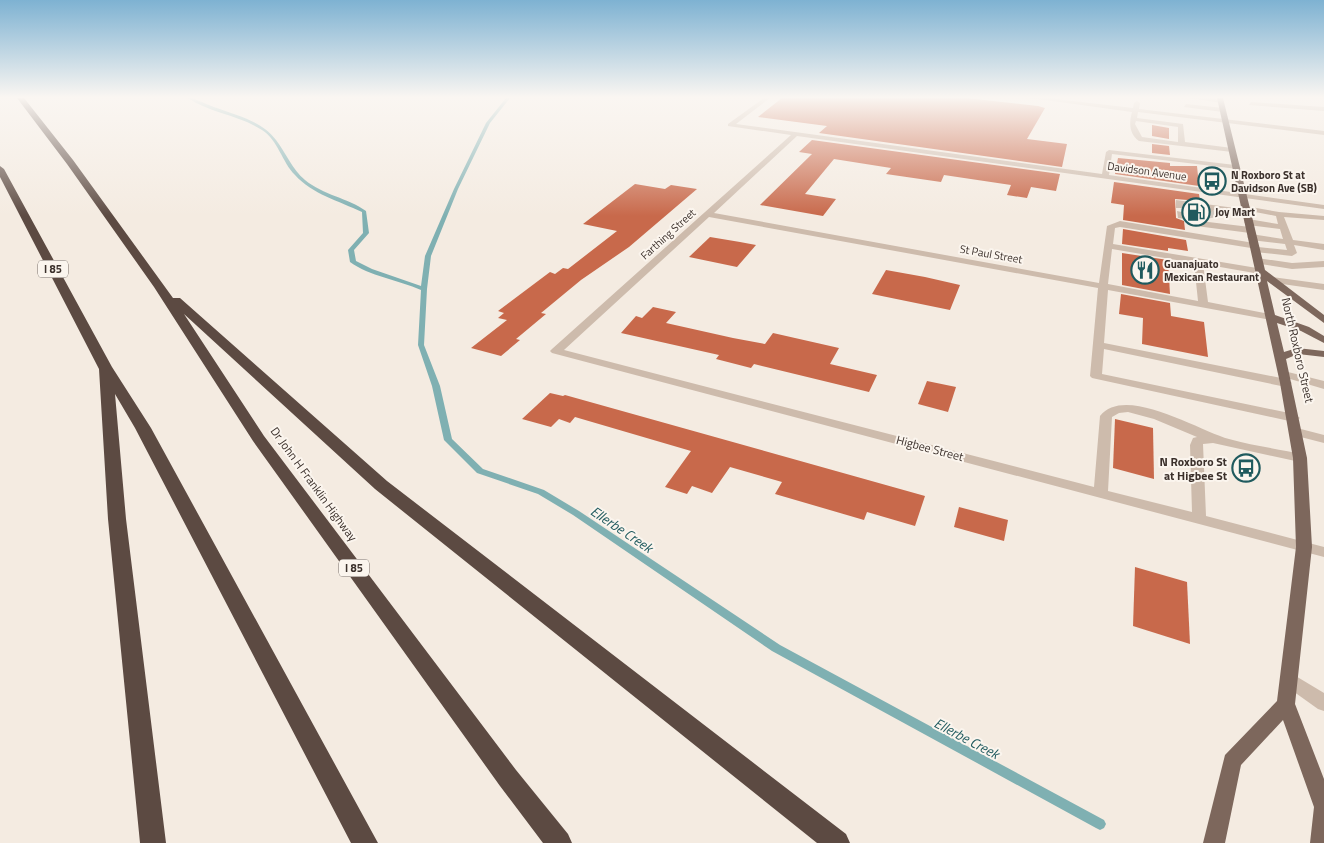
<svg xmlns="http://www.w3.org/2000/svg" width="1324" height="843" viewBox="0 0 1324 843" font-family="'Titillium Web',sans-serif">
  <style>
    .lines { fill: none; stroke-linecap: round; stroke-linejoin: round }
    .stream { fill: #7fb0b2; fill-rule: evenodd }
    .building { fill: #c8694b }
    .minor-tunnel { stroke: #cfc6bd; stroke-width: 9; stroke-dasharray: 9 4.5; stroke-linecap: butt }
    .minor { fill: #cdbbac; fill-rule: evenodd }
    .major { fill: #7d675c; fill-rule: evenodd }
    .highway { fill: #5c4a42; fill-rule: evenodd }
    .labels { text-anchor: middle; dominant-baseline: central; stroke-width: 4; stroke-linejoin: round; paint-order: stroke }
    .far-street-label { font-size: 11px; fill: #3b302b; stroke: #fbf5ee }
    .far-poi-label { font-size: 11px; font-weight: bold; fill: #3b302b; stroke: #fbf5ee; text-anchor: start }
    .shield { fill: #fbf5ee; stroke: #756b66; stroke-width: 1 }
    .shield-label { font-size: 11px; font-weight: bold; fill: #3b302b }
    .street-label { font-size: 12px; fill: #3b302b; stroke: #fbf5ee }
    .poi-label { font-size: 12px; font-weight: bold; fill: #3b302b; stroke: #fbf5ee; text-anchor: end }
    .water-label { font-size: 14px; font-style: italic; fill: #1f5a5e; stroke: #fbf5ee }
  </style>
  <rect width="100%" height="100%" fill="#f4ebe1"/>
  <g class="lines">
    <path class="stream" d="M188,98C196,98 209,106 217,108C238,116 262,121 276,140C286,153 292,169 305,180C323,195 348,198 366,211L369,233L354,250L356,261L372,269L421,286L425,256L454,189L486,123L506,98H510L490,123L458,189L431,256L427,289L424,345L440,386L452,439L483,469L544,490L579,511L780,645L1104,820L1106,824L1104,828L1100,830L1096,828L772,651L573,515L538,494L477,473L444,440L432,386L418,345L421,290C399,280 369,276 350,262L348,250L363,233L362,212C339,201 312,194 295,175C282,162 278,140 262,130C239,115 210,113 188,98Z"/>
  </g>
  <g class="building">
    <path d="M782,98H966L1038,106L1045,108L1027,139L1067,144L1062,167L819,133L827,126L758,117Z"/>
    <path d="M1152,125L1169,128V139L1152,136Z"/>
    <path d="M812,140L1060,174L1056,191L1031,187L1027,198L1007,195L1011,185L944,175L941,182L886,174L891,168L834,159L805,194L836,199L823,216L760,205L812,154L799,152Z"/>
    <path d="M1152,144L1169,146L1170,155L1152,153Z"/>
    <path d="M1118,158L1170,163V166H1197L1199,186L1115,174Z"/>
    <path d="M1114,182L1199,194L1200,201L1175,199L1176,218L1184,221L1185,230L1123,220L1124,205L1111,203Z"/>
    <path d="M635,184L665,189L671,185L697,189L629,247L581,280L541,313L546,314L516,339L520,340L501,356L471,348L507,320L498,318L504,313L498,311L550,272L555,274L563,268L568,269L617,231L583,224Z"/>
    <path d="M1123,229L1186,240L1188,251L1168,248V251L1122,244Z"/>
    <path d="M710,237L740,242L756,245L737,267L689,257Z"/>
    <path d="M1122,253L1168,260L1170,294L1122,285Z"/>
    <path d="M886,270L925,277L960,285L950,310L872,294Z"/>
    <path d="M1121,294L1170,303L1171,316L1204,322L1208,357L1142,344L1143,318L1119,314Z"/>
    <path d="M653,307L676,312L666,323L733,338L765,344L773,333L839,348L830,364L877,375L869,392L754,364L751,368L716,359L719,355L621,333L636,316L642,318Z"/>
    <path d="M927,381L956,387L948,412L918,404Z"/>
    <path d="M550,393L563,396L565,395L925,496L915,526L867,512L864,520L775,494L782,482L730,467L712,493L692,486L687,494L665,487L691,451L575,417L570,423L559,419L551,427L522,419Z"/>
    <path d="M1115,419L1153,428L1154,479L1113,468Z"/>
    <path d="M959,507L1008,520L1004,541L954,527Z"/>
    <path d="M1135,567L1187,582L1190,644L1133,626Z"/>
  </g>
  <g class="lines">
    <g class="minor-tunnel">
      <path d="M1194,208L1195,215"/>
      <path d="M1210,211L1211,218"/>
    </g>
    <g class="minor">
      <path d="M764,98H770L736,124L1102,174L1106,152L1109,150L1235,165H1238V169L1112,154L1109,175L1324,205V209L797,136L714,213L1099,283L1107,226L1120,221L1254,243L1258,247L1287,250L1285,244L1251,240L1247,237L1251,234L1283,239L1280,229L1248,225L1244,222L1248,219L1278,224L1276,216L1250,211L1246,214L1214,210L1210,213H1207L1205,209L1183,205L1182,208H1176V200L1242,209V206H1245L1279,212L1324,216V220L1284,217L1293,240L1324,244V250L1294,245L1297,253L1292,256L1255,252L1252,251L1251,248L1120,227L1115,228L1113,244L1263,269L1265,271L1260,274L1203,264L1208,302L1275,315L1276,317L1275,319L1271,320L1108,290L1104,343L1286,379L1292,383L1286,387L1104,349L1102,374L1294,414L1300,418L1294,422L1092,378L1090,376L1098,288L709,217L564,350L1094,487L1100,416C1125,384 1199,431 1229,439C1254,446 1280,449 1305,455L1307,458L1300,462L1213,443L1203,444L1206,516L1324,547V557L552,353L550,351L552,349L791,135L728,126V124ZM1112,249L1194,263L1198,301L1108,284ZM1128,412L1154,419L1197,437L1193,438L1190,445L1192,512L1108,491L1112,417L1119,413Z"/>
      <path d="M1031,98H1047L1133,108L1134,103L1137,101L1140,103L1139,109L1324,131V135L1138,112L1137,118L1183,124L1185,142L1232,148L1235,150L1232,152L1139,141C1129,134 1129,123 1132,112ZM1136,121L1178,127V142L1142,137L1135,124Z"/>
      <path d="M1191,98H1208L1224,101L1221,103Z"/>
      <path d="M1251,102L1324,107V111L1249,105Z"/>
      <path d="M1186,104L1223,108L1226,110L1223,112L1184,107Z"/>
      <path d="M1177,211L1199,216L1200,221L1250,227L1254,230L1250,233L1196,226L1193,225L1192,220L1178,218Z"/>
      <path d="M1257,258L1292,263L1324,261V267L1292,269L1254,263V259Z"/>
      <path d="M1272,277L1324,284V290L1269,282V278Z"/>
      <path d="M1284,371L1324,381V389L1280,376L1278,374L1280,372Z"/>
      <path d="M1297,428L1324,435V443L1293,435L1291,432L1293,429Z"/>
      <path d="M1289,672L1324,693V711L1318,709L1283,684L1280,679L1283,674Z"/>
    </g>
    <path class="major" d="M1217,98H1223L1265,270L1324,315V323L1267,281L1275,315L1309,327L1324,336V343L1301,331L1277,323L1284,352L1297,348L1324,351V357L1298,354L1286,359L1307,458L1312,547L1295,704L1324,779V843H1310L1314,807L1283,720L1241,765L1225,843H1203L1225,755L1277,701L1296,547L1293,458L1280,383Z"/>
    <g class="highway">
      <path d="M17,98H24L73,160L173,298H180L387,481L846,834L850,843H817L375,489L184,314L264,436L516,770L568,834L572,843H543L500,786L253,441L154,287L67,164Z"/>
      <path d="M0,166L4,169L112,367L151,428L378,843H351L135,428L115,394L126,519L166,843H140L108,519L99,369L0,177Z"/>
    </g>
  </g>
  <linearGradient id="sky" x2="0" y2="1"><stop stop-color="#7eb2d2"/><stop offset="0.45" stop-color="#faf6f2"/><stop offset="1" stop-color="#faf6f2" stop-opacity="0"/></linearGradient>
  <rect width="1324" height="216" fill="url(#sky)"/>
  <defs>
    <g id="bus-ring" transform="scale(1.4375)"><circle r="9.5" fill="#fbf5ee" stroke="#1f5a5e" stroke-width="1.5"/><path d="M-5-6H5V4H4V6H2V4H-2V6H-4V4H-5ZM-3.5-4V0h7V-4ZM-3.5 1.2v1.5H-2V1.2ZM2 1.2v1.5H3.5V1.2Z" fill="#1f5a5e"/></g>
    <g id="fuel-ring" transform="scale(1.4375)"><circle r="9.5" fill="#fbf5ee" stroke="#1f5a5e" stroke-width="1.5"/><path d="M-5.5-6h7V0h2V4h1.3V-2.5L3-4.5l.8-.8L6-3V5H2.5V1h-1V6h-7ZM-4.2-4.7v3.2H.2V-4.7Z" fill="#1f5a5e"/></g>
    <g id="restaurant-ring" transform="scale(1.4375)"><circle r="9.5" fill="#fbf5ee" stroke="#1f5a5e" stroke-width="1.5"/><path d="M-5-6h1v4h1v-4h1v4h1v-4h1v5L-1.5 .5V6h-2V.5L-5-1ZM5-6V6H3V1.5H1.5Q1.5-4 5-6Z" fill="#1f5a5e"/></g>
  </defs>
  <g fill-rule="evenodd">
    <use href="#bus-ring" x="1212" y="181"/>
    <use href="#fuel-ring" x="1196" y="212"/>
    <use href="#restaurant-ring" x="1145" y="270"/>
    <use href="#bus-ring" x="1246" y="468"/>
  </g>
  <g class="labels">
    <g class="far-street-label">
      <text transform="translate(1147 171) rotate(8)">Davidson Avenue</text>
      <text transform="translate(668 234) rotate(-42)">Farthing Street</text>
      <text transform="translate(991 254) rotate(10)">St Paul Street</text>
    </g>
    <g class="far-poi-label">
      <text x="1231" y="175">N Roxboro St at<tspan x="1231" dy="13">Davidson Ave (SB)</tspan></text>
      <text x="1215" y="212">Joy Mart</text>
      <text x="1164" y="264">Guanajuato<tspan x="1164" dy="13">Mexican Restaurant</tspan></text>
    </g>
    <g class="shield">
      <rect x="38" y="260.5" width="30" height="17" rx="4"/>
      <rect x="339" y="559.5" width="30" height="17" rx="4"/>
    </g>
    <g class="shield-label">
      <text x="53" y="269">I 85</text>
      <text x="354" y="568">I 85</text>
    </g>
    <g class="street-label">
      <text transform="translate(1298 350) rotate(77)">North Roxboro Street</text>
      <text transform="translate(930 448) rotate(15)">Higbee Street</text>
      <text transform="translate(314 484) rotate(54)">Dr John H Franklin Highway</text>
    </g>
    <g class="poi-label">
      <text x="1227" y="461">N Roxboro St<tspan x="1227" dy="14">at Higbee St</tspan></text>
    </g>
    <g class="water-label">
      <text transform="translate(622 529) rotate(34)">Ellerbe Creek</text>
      <text transform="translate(967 738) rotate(28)">Ellerbe Creek</text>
    </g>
  </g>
</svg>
